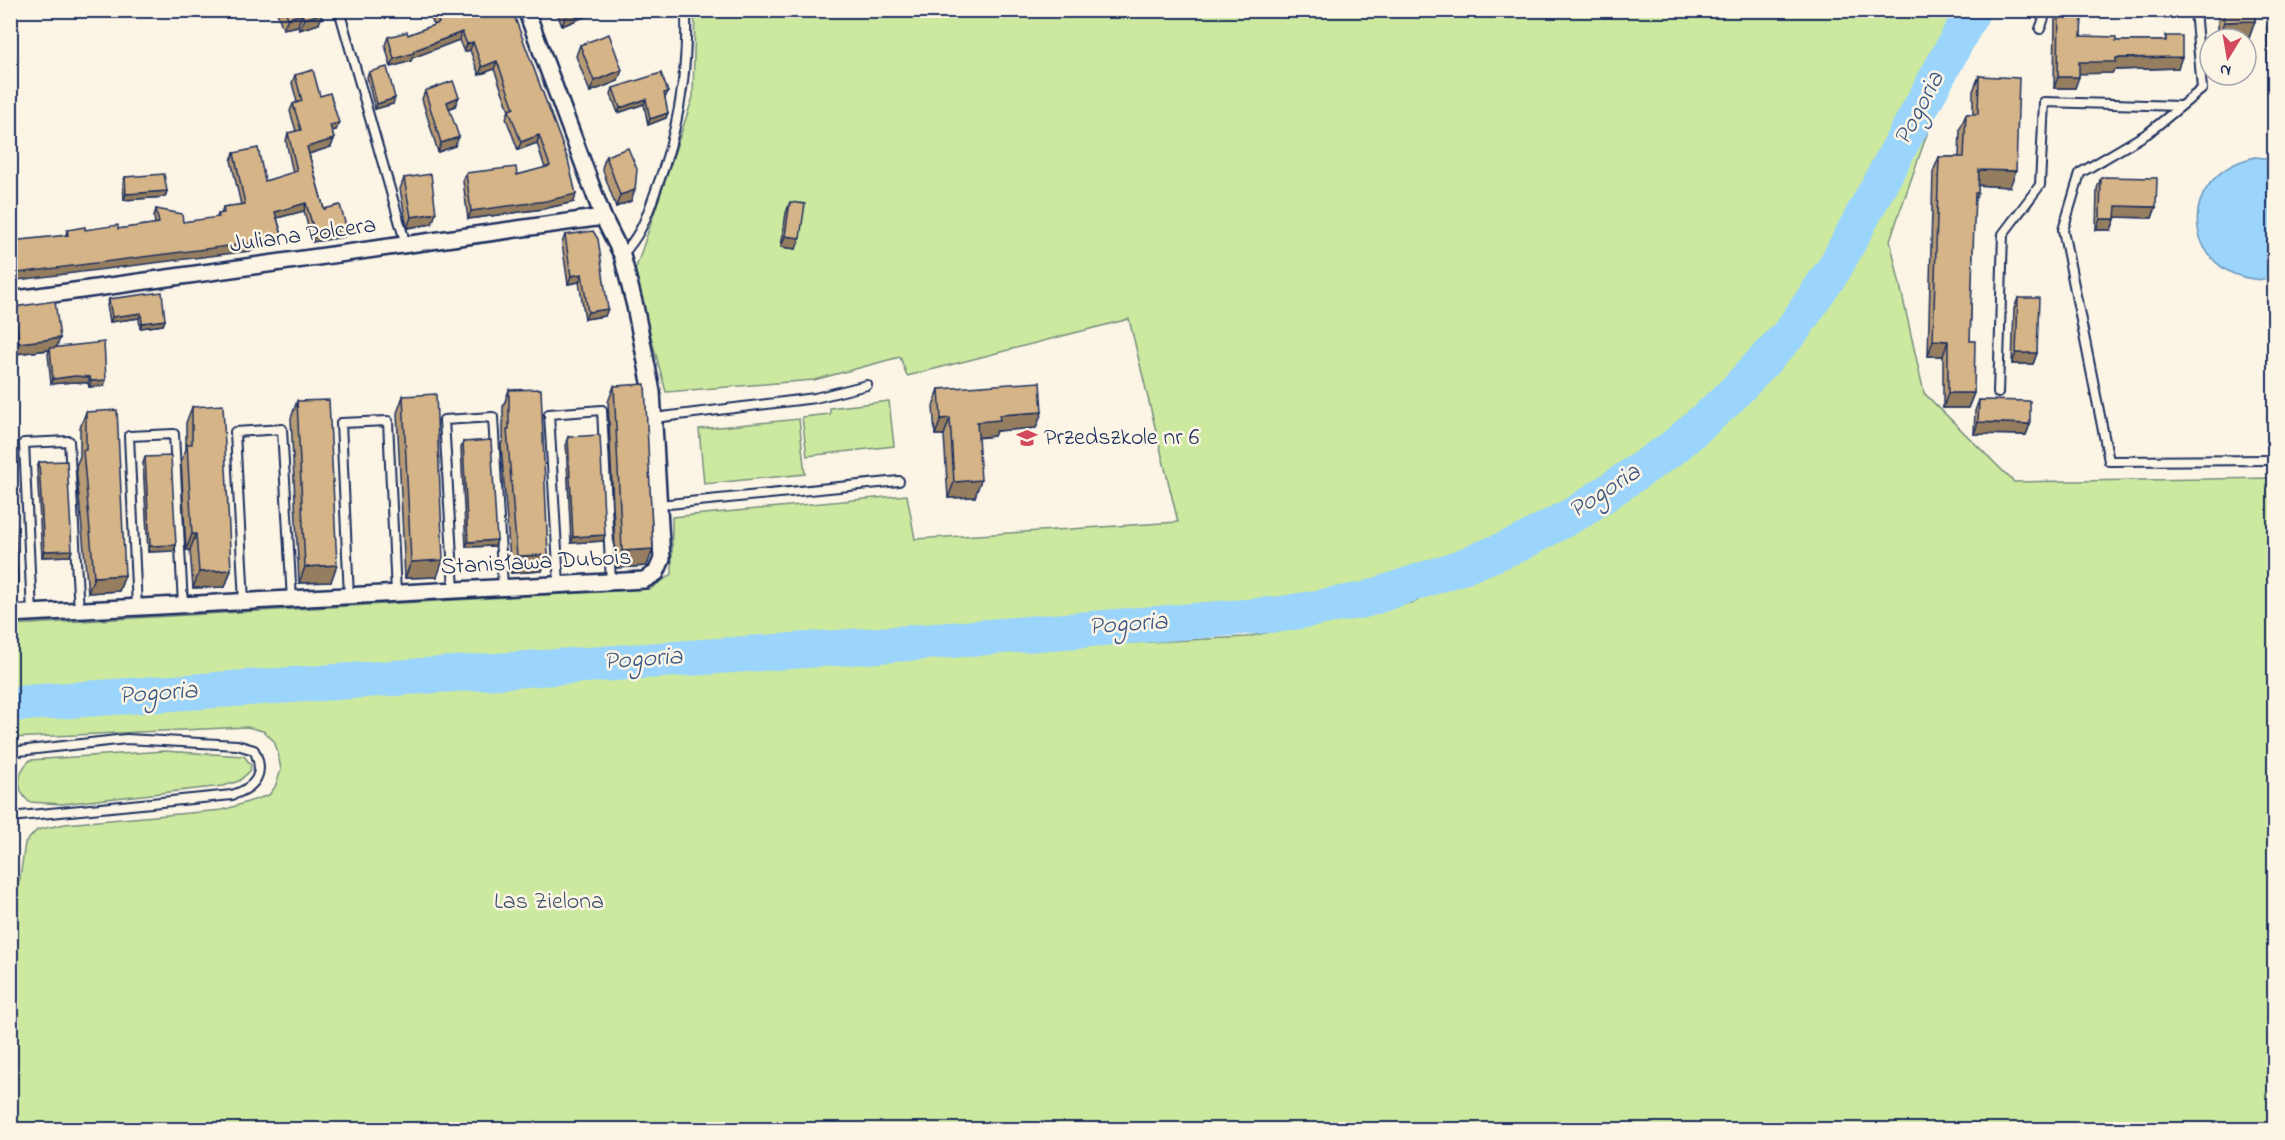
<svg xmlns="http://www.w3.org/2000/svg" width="2285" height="1140" viewBox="0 0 2285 1140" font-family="'Indie Flower',sans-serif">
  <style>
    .green { fill: #cde99f; stroke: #748c7e; stroke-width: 1.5 }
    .water { fill: #9bd5fb; stroke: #6893bc; stroke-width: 1.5 }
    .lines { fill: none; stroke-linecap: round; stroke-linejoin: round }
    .river { stroke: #9bd5fb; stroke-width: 36 }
    .service-casing { stroke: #1b2f5e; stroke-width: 12 }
    .minor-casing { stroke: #1b2f5e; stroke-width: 20 }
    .service { stroke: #fcf5e5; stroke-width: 8 }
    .minor { stroke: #fcf5e5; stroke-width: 15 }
    .wall { fill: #b79b75; stroke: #1b2f5e; stroke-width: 1.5 }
    .shaded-wall { fill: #957e5f; stroke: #1b2f5e; stroke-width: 1.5 }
    .building { fill: #d5b488; stroke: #1b2f5e; stroke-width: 1.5 }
    .labels { text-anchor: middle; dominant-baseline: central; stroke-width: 5; stroke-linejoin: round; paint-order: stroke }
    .street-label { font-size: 24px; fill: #1b2f5e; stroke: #fcf5e5 }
    .poi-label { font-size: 24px; fill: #1b2f5e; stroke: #fcf5e5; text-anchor: start }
    .park-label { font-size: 24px; fill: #3f546b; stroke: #fcf5e5 }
    .water-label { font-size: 26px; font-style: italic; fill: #3b5885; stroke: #fcf5e5 }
  </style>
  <rect width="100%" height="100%" fill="#fcf5e5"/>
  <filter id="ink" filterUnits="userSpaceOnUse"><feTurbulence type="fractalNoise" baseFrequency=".0167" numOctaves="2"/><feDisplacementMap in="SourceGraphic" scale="12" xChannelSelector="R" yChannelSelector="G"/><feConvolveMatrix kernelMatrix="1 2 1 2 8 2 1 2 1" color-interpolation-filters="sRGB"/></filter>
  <g filter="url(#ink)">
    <g class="green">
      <path d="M695,11H1990L1975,29L1934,114L1890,240L1924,393L2014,482L2274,478V1129H11L10,904L20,878L25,843L37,830L65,824L223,810L269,795L275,787L281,770L278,753L274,741L263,731L247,727L11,738V712L667,667L1246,637L1415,602L1442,585L1386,582L1250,606L11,696V625L650,589L672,574V517L907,495L915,539L1178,522L1129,319L907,376L900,357L814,380L666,392L634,274L693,97Z"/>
      <path d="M889,401L894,446L807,456L802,417L830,414V408Z"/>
      <path d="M799,419L805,474L704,484L699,429Z"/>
      <path d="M164,751L244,756L251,765L250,771L239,781L223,786L62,804L29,802C15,789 17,772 30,760Z"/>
    </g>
    <path class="water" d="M2255,157L2274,159V279C2185,288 2167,177 2255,157Z"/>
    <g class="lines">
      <path class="river" d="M10,704L924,642L1282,614L1364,600L1464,566L1521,543L1580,511L1674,447L1726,401L1791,332L1834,269L1973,10"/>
      <g class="service-casing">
        <g id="service">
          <path d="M339,10L406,245"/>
          <path d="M2195,10L2202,89L2148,133L2080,173L2063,230L2109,461L2274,460"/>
          <path d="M2040,29L2047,10"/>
          <path d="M622,255C642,233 646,218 656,190C678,132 688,76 686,14"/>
          <path d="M1998,393L2003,234L2040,185L2044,102L2180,106"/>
          <path d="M654,418L815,398L867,385"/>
          <path d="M659,505L899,481"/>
          <path d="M559,584L549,414L602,410L611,582"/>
          <path d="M454,590L444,420L493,417L503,587"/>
          <path d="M349,597L341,423L388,421L396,594"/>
          <path d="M244,602L235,432L282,429L292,600"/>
          <path d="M137,608L129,436L174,434L183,605"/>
          <path d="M32,613L24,443L69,441L79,611"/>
          <path d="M10,752L126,739L237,745L254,750C266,774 255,788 232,795L10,817"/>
        </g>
      </g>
      <g class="minor-casing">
        <g id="minor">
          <path d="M10,300L603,217"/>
          <path d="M10,614L644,580L656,573L662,559L652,392L635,306L622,255L603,217L526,10"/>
        </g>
      </g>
      <use href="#service" class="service"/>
      <use href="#minor" class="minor"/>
    </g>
    <g class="wall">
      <path d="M276,10H322L319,24L299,30L298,26L283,29Z"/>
      <path d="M428,10H512L574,202L543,209L468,219L463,181L466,173L517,175L545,168L537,143L518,150L506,118L509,110L494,69L479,75L470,50L464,52L459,40L412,58L411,61L391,67L385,45L388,37L408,35L434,25Z"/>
      <path d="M556,10H601L562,26Z"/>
      <path d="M2058,10H2082L2081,36L2116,41H2165L2166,36L2178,68L2114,70L2112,73H2079L2075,88H2054L2055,19Z"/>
      <path d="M2218,10H2255V21L2249,38H2218Z"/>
      <path d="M2271,16L2274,65H2268L2267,27Z"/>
      <path d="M580,45L618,81L590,92L576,56Z"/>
      <path d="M369,72L393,104L375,109L367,77Z"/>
      <path d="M295,75L320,96L339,123L336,130L332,131L334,139L331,147L309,154L324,209L344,237L312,242L304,211L277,218L282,235L279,242L250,251L66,235L67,230L118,229L155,224L154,216L156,209L183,222L217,218L218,214H221L223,207L241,205L231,160L234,153L265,181L293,173L286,141L288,133L296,131L290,111L293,104L297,102L292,83Z"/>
      <path d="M1979,76L2010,187L1978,185V193L1974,203L1970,341L1974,393L1968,408H1943V356H1928L1933,172L1939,157H1959L1960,129L1966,114H1973V91Z"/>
      <path d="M613,88L668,92L665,98L666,118L648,125L644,104L618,113L611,94Z"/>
      <path d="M425,91L455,106L449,109L455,146L438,152L422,99Z"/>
      <path d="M606,156L631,201L616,207L602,168Z"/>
      <path d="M125,177L167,191L165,197L124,200L123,183Z"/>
      <path d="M2101,177L2156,207L2152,218L2116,217L2111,230H2096L2097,189Z"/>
      <path d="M404,178L432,224L407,228L400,189Z"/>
      <path d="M790,202L796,249L781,247L786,213Z"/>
      <path d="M565,235L605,316L585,319L579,282L568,284L562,243Z"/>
      <path d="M2018,298L2037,353L2033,364H2012L2014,309Z"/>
      <path d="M109,299L165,320L163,325L140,328L139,318L110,322L107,305Z"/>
      <path d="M14,307L60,338L56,347L104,386L89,387L88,383L73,382L51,384L48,354L49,350L15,354L10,319Z"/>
      <path d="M614,386L647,566L616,568L608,402Z"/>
      <path d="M939,389L1042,412L1036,428L996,431L994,436L978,438L975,497L948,498L944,435H935L933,406Z"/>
      <path d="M509,390L548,555L542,571L511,573L501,445L503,439V407Z"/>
      <path d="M403,396L437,577L405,578L397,413Z"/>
      <path d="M1979,400L2030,424L2026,435L1974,434L1975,411Z"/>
      <path d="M297,401L331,582L299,583L291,418Z"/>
      <path d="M192,407L231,570L225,587L193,588L190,550H186L181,461L186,449V423Z"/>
      <path d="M86,412L125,575L119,591L88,593L76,466L80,456V428Z"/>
      <path d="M568,437L603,541L571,543L566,442Z"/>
      <path d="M463,442L497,540L495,546L466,547L461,448Z"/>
      <path d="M145,457L176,545L174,551L148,552L143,463Z"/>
      <path d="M39,462L72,550L70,556L42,557L37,468Z"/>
    </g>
    <g class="shaded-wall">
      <path d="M574,10H601L562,26L566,14Z"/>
      <path d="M323,13L319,24L299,30L304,19Z"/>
      <path d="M302,14L298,26L283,29L288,18Z"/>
      <path d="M2255,21L2249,38H2218L2224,22Z"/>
      <path d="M462,32L459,40L412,58L411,61L391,67L394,59L413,51Z"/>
      <path d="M473,42L470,50L464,52L467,44Z"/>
      <path d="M2272,54H2274V65H2268Z"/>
      <path d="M2182,57L2178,68L2114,70L2112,73L2075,74L2079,62L2116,58Z"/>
      <path d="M497,61L494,69L479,75L482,67Z"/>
      <path d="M622,70L618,81L590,92L594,81Z"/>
      <path d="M2058,77H2079L2075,88H2054Z"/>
      <path d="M459,97L455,106L444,111L447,102Z"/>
      <path d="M395,98L393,104L375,109L377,104Z"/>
      <path d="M646,99L644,104L618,113L620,108Z"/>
      <path d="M668,113L666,118L648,125L650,119Z"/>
      <path d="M339,123L336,130L327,132L330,125Z"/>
      <path d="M539,135L537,143L518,150L521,142Z"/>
      <path d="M459,137L455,146L438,152L441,143Z"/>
      <path d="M334,139L331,147L305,155L307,147Z"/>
      <path d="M1979,170L2016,171L2010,187L1973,185Z"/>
      <path d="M635,190L631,201L616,207L620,195Z"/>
      <path d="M167,191L165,197L124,200L126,194Z"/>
      <path d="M576,194L574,202L543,209L468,219L471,211Z"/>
      <path d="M306,203L304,211L273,219L275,212Z"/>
      <path d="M2116,206L2156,207L2152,218L2112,217Z"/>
      <path d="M436,213L432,224L407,228L411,217Z"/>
      <path d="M2100,219H2115L2111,230H2096Z"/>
      <path d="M347,229L344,237L312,242L315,234Z"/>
      <path d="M282,235L279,242L250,251L10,281V274Z"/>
      <path d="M785,236L800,238L796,249L781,247Z"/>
      <path d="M582,274L579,282L568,284L571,276Z"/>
      <path d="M608,309L605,316L585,319L588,312Z"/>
      <path d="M141,313L139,318L110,322L112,317Z"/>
      <path d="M165,320L163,325L140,328L142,323Z"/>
      <path d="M60,338L56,349L15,354L19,343Z"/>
      <path d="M1933,340L1948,341L1943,356H1928Z"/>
      <path d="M2016,353H2037L2033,364H2012Z"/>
      <path d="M75,376L90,377L88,383L73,382L51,384L53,379Z"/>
      <path d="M106,380L104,386L89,387L91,381Z"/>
      <path d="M1948,393H1974L1968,408H1943Z"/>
      <path d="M1042,412L1036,428L996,431L994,436L971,438L977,422L999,415Z"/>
      <path d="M950,418L944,435H935L941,419Z"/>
      <path d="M1978,422L2030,424L2026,435L1974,434Z"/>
      <path d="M981,480L975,497L948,498L954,482Z"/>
      <path d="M192,534H196L190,550H186Z"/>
      <path d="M605,535L603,541L571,543L573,537Z"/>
      <path d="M497,540L495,546L466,547L468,542Z"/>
      <path d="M176,545L174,551L148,552L150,546Z"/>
      <path d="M653,549L647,566L616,568L622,551Z"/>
      <path d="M72,550L70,556L42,557L44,551Z"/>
      <path d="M548,555L542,571L511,573L517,556Z"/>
      <path d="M443,560L437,577L405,578L411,562Z"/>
      <path d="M337,565L331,582L299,583L305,567Z"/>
      <path d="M231,570L225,587L193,588L199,572Z"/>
      <path d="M125,575L119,591L88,593L94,577Z"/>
      <path d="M10,583H18L13,597H10Z"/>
    </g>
    <g class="building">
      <path d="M285,10H322L323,13L304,19L302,14L288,18Z"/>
      <path d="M434,10H512L568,160L576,194L546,201L471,211L466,173L516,167L517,175L550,166L539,135L521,142L509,110L514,108L497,61L482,67L473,42L467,44L462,32L413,51L414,53L394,59L388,37L407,32L408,35L439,23Z"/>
      <path d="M565,10H574L566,14Z"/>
      <path d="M2059,10H2082L2081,36L2116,37V41H2166V36H2182V57L2116,58V62H2079V77H2058Z"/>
      <path d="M2224,10H2255V21L2224,22Z"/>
      <path d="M2271,16H2274V54H2272Z"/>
      <path d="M609,34L622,70L594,81L580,45Z"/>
      <path d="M387,67L395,98L377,104L369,72Z"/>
      <path d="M313,70L320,96L330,93L339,123L330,125L334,139L307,147L324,209L340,205L347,229L315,234L306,203L275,212L282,235L252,243L10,274V241L68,235L67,230L85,227V230L118,225V229L159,223L156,209L182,214L183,222L219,217L218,214L224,213L223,207L245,204L234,153L258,148L265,181L297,171L288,133L301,130L293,104L302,101L295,75Z"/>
      <path d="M661,73L668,92L664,93L668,113L650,119L646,99L620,108L613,88Z"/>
      <path d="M1979,76L2019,78L2016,171L1979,170L1978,193H1975L1970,341H1975L1974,393H1948V341L1933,340L1939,157H1964L1966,114H1978Z"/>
      <path d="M453,81L459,97L447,102L459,137L441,143L425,91Z"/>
      <path d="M628,148L637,169L635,190L620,195L606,156Z"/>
      <path d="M164,174L167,191L126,194L125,177Z"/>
      <path d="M431,174L436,213L411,217L404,178Z"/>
      <path d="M2101,177L2157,178L2156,207L2116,206L2115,219H2100Z"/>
      <path d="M790,202L805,204L800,238L785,236Z"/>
      <path d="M593,231L598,239L608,309L588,312L582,274L571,276L565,235Z"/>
      <path d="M162,292L165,320L142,323L141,313L112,317L109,299Z"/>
      <path d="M2018,298H2039L2037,353H2016Z"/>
      <path d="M55,301L60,338L19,343L14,307Z"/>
      <path d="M104,342L106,380L91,381L90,377L75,376L53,379L50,348Z"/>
      <path d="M1040,382L1042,412L999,415L1000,420L977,422L981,480L954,482L950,418L941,419L939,389Z"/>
      <path d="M645,384L653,549L622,551L614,386Z"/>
      <path d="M541,389L548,555L517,556L507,429H509V390Z"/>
      <path d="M436,394L443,560L411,562L403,396Z"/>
      <path d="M329,400L337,565L305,567L297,401Z"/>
      <path d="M1979,400L2030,401V424L1978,422Z"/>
      <path d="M223,405L231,570L199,572L196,534H192L187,444H192V407Z"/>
      <path d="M117,410L125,575L94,577L83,450H86V412Z"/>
      <path d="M10,417L18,583H10Z"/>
      <path d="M600,435L605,535L573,537L568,437Z"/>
      <path d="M491,440L497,540L468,542L463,442Z"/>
      <path d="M171,456L176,545L150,546L145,457Z"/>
      <path d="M67,461L72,550L44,551L39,462Z"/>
    </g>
  </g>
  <defs>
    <g id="school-bare" transform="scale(1.62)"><path d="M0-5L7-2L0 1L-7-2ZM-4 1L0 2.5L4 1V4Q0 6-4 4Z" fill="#d1495b" stroke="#fcf5e5" stroke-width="2.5" paint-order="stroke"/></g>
  </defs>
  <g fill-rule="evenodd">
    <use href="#school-bare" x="1027" y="438"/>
  </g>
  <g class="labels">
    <g class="street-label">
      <text transform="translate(303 236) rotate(-8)">Juliana Polcera</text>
      <text transform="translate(536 563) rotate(-3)">Stanisława Dubois</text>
    </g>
    <g class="poi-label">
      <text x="1044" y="438">Przedszkole nr 6</text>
    </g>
    <g class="park-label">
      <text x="549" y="902">Las Zielona</text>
    </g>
    <g class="water-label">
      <text transform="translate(1920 109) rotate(-62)">Pogoria</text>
      <text transform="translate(1605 492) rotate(-33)">Pogoria</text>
      <text transform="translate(1128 625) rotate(-4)">Pogoria</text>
      <text transform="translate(643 660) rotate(-4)">Pogoria</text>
      <text transform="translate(158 694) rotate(-4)">Pogoria</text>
    </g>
  </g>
  <rect width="2285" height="1140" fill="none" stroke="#fcf5e5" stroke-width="36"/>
  <rect x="18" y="18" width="2249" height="1104" fill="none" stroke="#1b2f5e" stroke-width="2" filter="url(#ink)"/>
  <g transform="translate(2228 57) rotate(191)"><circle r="28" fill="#fcf5e5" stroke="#a2a6af" stroke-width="1.5"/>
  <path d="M0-4.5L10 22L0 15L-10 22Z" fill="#d1495b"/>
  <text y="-9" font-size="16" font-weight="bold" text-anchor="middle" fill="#1b2f5e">N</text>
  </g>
</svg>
